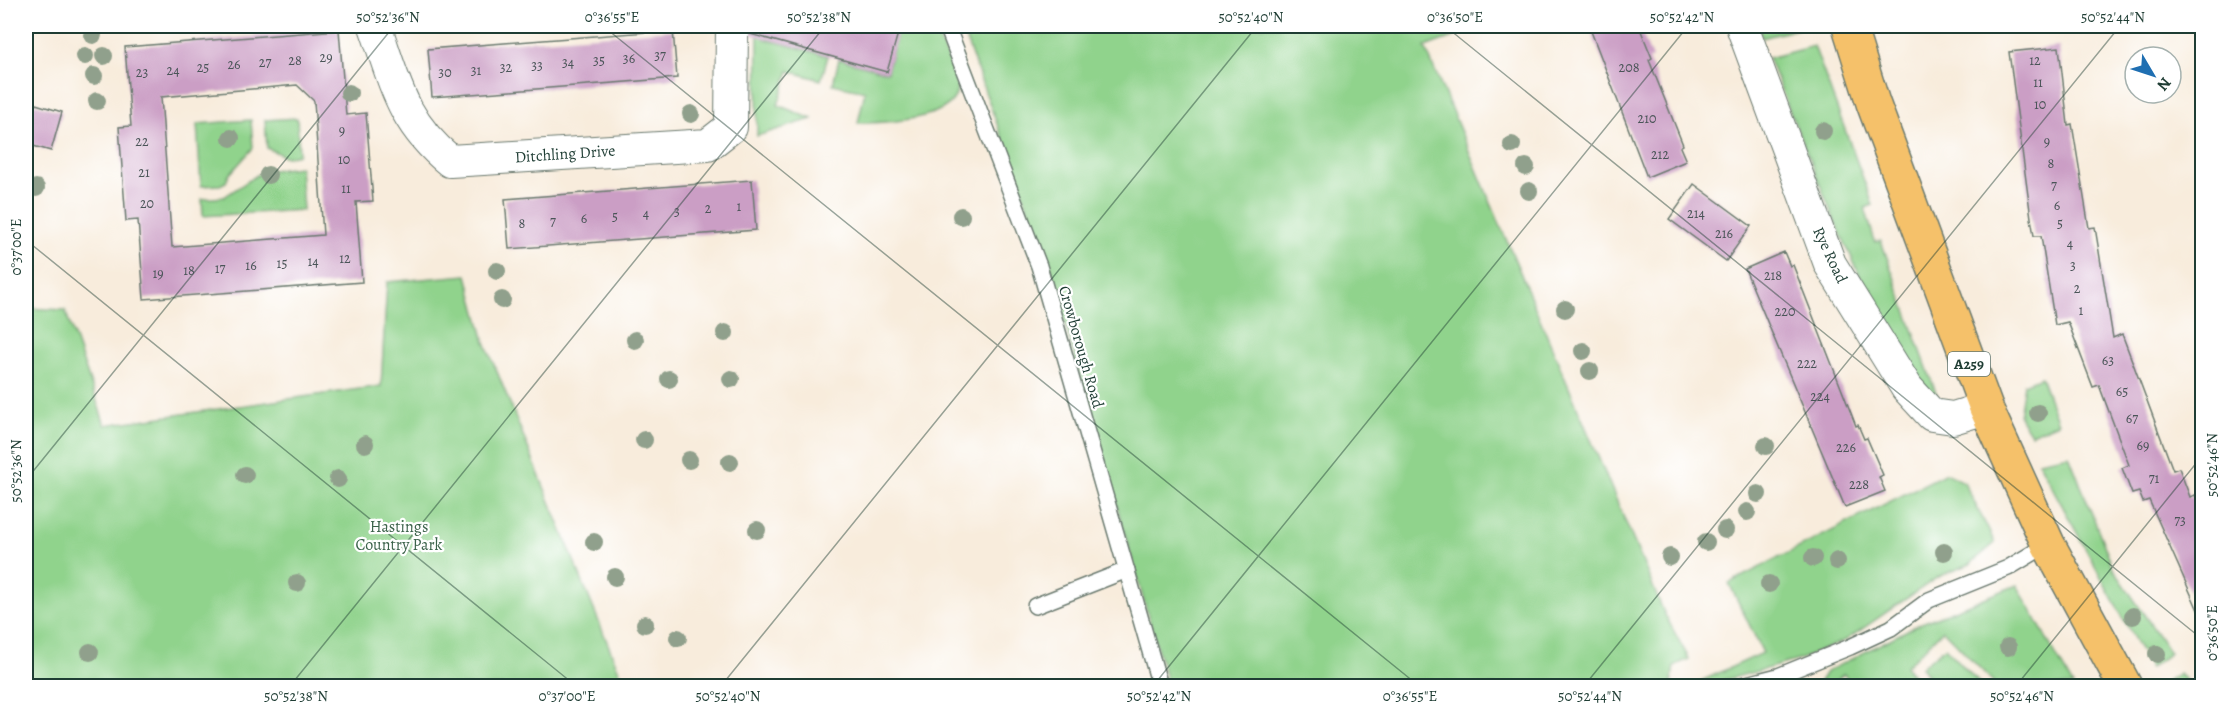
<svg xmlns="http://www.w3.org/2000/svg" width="2228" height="712" viewBox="0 0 2228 712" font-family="Alegreya,serif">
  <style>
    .green { fill: #90d38c; stroke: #588860; stroke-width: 1.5 }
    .building { fill: #cb9ec5; fill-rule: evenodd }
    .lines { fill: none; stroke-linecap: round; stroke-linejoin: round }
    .lane-casing { stroke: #6b7a6f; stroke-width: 18 }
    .street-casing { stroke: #6b7a6f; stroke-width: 34 }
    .highway-casing { stroke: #6b7a6f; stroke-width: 36 }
    .lane { stroke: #fff; stroke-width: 15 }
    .street { stroke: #fff; stroke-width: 32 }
    .highway { stroke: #f5c16b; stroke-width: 33 }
    .tree { fill: #90a08c }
    .ticks { fill: none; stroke: #1f3d34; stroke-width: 1.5; stroke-opacity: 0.45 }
    .labels { text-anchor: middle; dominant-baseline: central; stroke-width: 4.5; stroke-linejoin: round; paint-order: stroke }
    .number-label { font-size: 14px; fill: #4a5558 }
    .shield { fill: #fff; stroke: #627771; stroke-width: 1.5 }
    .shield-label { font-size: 15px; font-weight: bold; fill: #1f3d34 }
    .street-label { font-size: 16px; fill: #1f3d34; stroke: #fff }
    .park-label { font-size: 16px; fill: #3b624a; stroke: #fff }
    .neatline { fill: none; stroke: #1f3d34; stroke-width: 2 }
    .ticks-label { font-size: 15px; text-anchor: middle; fill: #1f3d34 }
  </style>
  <rect width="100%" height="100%" fill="#fff"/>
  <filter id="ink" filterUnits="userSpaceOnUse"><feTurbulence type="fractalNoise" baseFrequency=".0167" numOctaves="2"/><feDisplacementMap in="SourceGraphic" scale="12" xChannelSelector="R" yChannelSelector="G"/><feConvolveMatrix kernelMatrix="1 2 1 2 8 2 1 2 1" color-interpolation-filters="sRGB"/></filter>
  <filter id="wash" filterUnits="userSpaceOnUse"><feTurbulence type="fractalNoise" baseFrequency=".008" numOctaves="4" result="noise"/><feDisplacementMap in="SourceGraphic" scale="24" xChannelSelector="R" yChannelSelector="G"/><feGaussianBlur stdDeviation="1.35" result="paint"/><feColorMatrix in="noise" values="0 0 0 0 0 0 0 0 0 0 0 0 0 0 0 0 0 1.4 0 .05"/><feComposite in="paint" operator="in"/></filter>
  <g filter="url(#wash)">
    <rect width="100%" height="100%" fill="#f8ecdc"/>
    <g class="green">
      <path d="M758,26H769L765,39L828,56L821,80L789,71L778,105L812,119L757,136Z"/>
      <path d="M895,26H932C940,43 952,62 956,81C967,121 882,123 858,123L865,91L833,84L839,59L887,72L899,27Z"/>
      <path d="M961,26H1473L1474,29L1425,47L1665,615L1689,659L1674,666L1671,686H1168L1048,263Z"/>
      <path d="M1758,26H1808L1762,38Z"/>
      <path d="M1814,46L1873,205L1865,208L1875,242L1881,241L1940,404L1892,346L1834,219L1768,58Z"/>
      <path d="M297,118L299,154L286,157L267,148L265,120Z"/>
      <path d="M251,120L253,148L229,175L226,182L220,185L201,186L197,124Z"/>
      <path d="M300,167L303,210L203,216L202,199L224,197L263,171Z"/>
      <path d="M467,275L485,342L625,686H26V308L65,310L105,425L381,386L387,282Z"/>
      <path d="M2041,377L2058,423L2031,434L2019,416L2024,384Z"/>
      <path d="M2069,455L2113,568L2170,653L2150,668L2038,461Z"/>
      <path d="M1946,473L1964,482L1995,543L1970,564L1938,577L1846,640L1799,660L1702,686L1701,681L1763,653L1729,583Z"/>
      <path d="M2017,585L2073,686H1997L1943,630L1906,666L1920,686H1853L1844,674L1828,686H1817L1826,672L1919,624Z"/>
      <path d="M1945,647L1982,686H1935L1921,667Z"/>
      <path d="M2179,673L2191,686H2171L2167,681Z"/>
    </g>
    <g id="blocks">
      <g class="building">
        <path d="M751,26H900L887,72L750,34Z"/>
        <path d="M1589,26H1639L1652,58L1649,60L1683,145L1680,147L1686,161L1647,177Z"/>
        <path d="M339,30L346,115L366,113L373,201L356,202L362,282L144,299L138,220L126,221L119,127L131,126L125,47ZM297,85L314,101L323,235L172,247L161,97Z"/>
        <path d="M673,30L677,78L432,97L428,49Z"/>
        <path d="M2059,47L2068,125L2072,124L2089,228L2095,227L2113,338L2122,334L2173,470L2179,468L2190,497L2195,495L2202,510V619L2149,500L2143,502L2139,492L2132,494L2122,468L2129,465L2099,385L2093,387L2068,322L2055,325L2041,236H2034L2031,218L2009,52Z"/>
        <path d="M26,101L62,112L51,151L26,144Z"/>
        <path d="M752,180L756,230L509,249L505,199Z"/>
        <path d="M1694,184L1751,226L1726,261L1669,219Z"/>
        <path d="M1784,252L1790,266L1793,265L1856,426L1858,425L1864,439L1867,438L1883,475L1879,477L1885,491L1845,507L1745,269Z"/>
      </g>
    </g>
  </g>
  <g filter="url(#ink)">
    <use href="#blocks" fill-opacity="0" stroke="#6b7a6f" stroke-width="1.5"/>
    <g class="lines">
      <g class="lane-casing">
        <g id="lane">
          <path d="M947,26L1039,266L1160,686"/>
          <path d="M1035,606L1127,570"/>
          <path d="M1739,686L1778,676L1850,647L1891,628L1929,600L2008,568L2048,544"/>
        </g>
      </g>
      <g class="street-casing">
        <g id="street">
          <path d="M375,26C395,82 401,121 450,161L708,145L731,127L732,26"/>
          <path d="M1742,26L1830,264L1907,388L1932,415L1953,418L1986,408"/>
        </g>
      </g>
      <g class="highway-casing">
        <path id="highway" d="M1849,26L1873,103L1986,408L2048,544L2125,686"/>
      </g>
      <use href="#lane" class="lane"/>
      <use href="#street" class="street"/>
      <use href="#highway" class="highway"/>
    </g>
    <g class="tree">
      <circle cx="93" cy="35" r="9"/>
      <circle cx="85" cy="56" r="9"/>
      <circle cx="104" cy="56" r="9"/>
      <circle cx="94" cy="76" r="9"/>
      <circle cx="349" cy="93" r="9"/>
      <circle cx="97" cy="101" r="9"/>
      <circle cx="691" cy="114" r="9"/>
      <circle cx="1823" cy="131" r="9"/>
      <circle cx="231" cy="138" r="9"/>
      <circle cx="1512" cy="145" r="9"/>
      <circle cx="1526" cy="167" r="9"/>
      <circle cx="268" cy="175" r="9"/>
      <circle cx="36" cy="188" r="9"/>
      <circle cx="1529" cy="191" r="9"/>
      <circle cx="961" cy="216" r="9"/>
      <circle cx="497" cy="271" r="9"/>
      <circle cx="502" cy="300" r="9"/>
      <circle cx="1565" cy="309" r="9"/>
      <circle cx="725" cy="333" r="9"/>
      <circle cx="635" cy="340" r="9"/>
      <circle cx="1583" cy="351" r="9"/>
      <circle cx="1590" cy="371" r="9"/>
      <circle cx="669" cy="379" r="9"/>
      <circle cx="731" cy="379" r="9"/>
      <circle cx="2038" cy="413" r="9"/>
      <circle cx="644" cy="440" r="9"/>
      <circle cx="365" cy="444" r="9"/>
      <circle cx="1766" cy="446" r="9"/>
      <circle cx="689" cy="460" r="9"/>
      <circle cx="730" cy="462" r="9"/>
      <circle cx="245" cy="475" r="9"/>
      <circle cx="338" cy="479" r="9"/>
      <circle cx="1758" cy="494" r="9"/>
      <circle cx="1747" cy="512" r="9"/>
      <circle cx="757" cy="530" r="9"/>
      <circle cx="1725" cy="530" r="9"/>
      <circle cx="594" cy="542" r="9"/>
      <circle cx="1706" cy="542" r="9"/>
      <circle cx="1944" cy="552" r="9"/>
      <circle cx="1670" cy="557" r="9"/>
      <circle cx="1813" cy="558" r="9"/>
      <circle cx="1837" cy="561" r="9"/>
      <circle cx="615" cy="577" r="9"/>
      <circle cx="297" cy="583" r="9"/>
      <circle cx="1769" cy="584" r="9"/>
      <circle cx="2133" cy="616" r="9"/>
      <circle cx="645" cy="624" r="9"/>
      <circle cx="678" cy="638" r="9"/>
      <circle cx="2008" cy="647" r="9"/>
      <circle cx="90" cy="652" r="9"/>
      <circle cx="2157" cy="654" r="9"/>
    </g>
  </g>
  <path class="ticks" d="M603,26L1419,686M1445,26L2202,639M26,240L576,686M26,480L394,26M290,686L825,26M721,686L1257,26M1153,686L1688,26M1584,686L2120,26M2016,686L2202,456"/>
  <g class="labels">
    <g class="number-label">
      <text x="660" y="55">37</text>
      <text x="326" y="57">29</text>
      <text x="629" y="58">36</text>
      <text x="295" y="60">28</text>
      <text x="599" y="60">35</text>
      <text x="2035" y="60">12</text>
      <text x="265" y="62">27</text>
      <text x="568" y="62">34</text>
      <text x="234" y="64">26</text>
      <text x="537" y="65">33</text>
      <text x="203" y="67">25</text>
      <text x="506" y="67">32</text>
      <text x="1629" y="67">208</text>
      <text x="173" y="70">24</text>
      <text x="476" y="70">31</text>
      <text x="142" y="72">23</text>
      <text x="445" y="72">30</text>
      <text x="2038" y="82">11</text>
      <text x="2040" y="104">10</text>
      <text x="1647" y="118">210</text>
      <text x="342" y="130">9</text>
      <text x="142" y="141">22</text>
      <text x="2047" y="141">9</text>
      <text x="1660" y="154">212</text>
      <text x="344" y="159">10</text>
      <text x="2051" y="163">8</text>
      <text x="144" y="172">21</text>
      <text x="2054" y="185">7</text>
      <text x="346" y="188">11</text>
      <text x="147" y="203">20</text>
      <text x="2057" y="205">6</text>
      <text x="739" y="206">1</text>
      <text x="708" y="208">2</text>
      <text x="677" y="211">3</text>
      <text x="646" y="213">4</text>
      <text x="1696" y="213">214</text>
      <text x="615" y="216">5</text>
      <text x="584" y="218">6</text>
      <text x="553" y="221">7</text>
      <text x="522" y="223">8</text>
      <text x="2060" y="223">5</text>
      <text x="1724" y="233">216</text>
      <text x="2070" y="243">4</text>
      <text x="345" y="258">12</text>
      <text x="313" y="261">14</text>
      <text x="282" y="263">15</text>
      <text x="251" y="265">16</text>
      <text x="2073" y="265">3</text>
      <text x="220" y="268">17</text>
      <text x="189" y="270">18</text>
      <text x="158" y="273">19</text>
      <text x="1773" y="275">218</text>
      <text x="2077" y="288">2</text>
      <text x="2081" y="310">1</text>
      <text x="1785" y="311">220</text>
      <text x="2108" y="360">63</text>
      <text x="1807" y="363">222</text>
      <text x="2122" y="391">65</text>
      <text x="1820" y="396">224</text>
      <text x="2132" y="418">67</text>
      <text x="2143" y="445">69</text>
      <text x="1846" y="447">226</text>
      <text x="2154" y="478">71</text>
      <text x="1859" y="484">228</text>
      <text x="2180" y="520">73</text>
    </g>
    <rect class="shield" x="1948" y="352" width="42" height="24" rx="4.5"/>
    <g class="shield-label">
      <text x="1969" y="364">A259</text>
    </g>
    <g class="street-label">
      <text transform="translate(565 154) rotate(-4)">Ditchling Drive</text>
      <text transform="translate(1830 255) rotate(65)">Rye Road</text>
      <text transform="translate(1081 347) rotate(74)">Crowborough Road</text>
    </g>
    <g class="park-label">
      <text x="399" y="527">Hastings<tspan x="399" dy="18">Country Park</tspan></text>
    </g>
  </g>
  <rect width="2228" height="712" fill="none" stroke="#fff" stroke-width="66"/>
  <g transform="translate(2153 75) rotate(129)"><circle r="28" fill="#ffffff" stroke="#a5b1ae" stroke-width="1.5"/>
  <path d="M0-4.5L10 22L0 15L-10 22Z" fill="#1f6fb2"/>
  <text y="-9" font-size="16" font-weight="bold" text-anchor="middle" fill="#1f3d34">N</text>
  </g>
  <rect x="33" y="33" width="2162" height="646" class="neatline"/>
  <g class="ticks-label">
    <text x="388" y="22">50°52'36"N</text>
    <text x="612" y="22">0°36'55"E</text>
    <text x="819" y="22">50°52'38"N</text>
    <text x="1251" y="22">50°52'40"N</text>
    <text x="1455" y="22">0°36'50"E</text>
    <text x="1682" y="22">50°52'42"N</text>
    <text x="2113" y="22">50°52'44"N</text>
    <text transform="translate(16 247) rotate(-90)" y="5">0°37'00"E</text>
    <text transform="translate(2212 465) rotate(-90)" y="5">50°52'46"N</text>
    <text transform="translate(16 471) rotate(-90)" y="5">50°52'36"N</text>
    <text transform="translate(2212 633) rotate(-90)" y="5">0°36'50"E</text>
    <text x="296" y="701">50°52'38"N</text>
    <text x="567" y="701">0°37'00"E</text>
    <text x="728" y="701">50°52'40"N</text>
    <text x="1159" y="701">50°52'42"N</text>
    <text x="1410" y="701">0°36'55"E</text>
    <text x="1590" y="701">50°52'44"N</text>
    <text x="2022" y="701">50°52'46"N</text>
  </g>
</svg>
